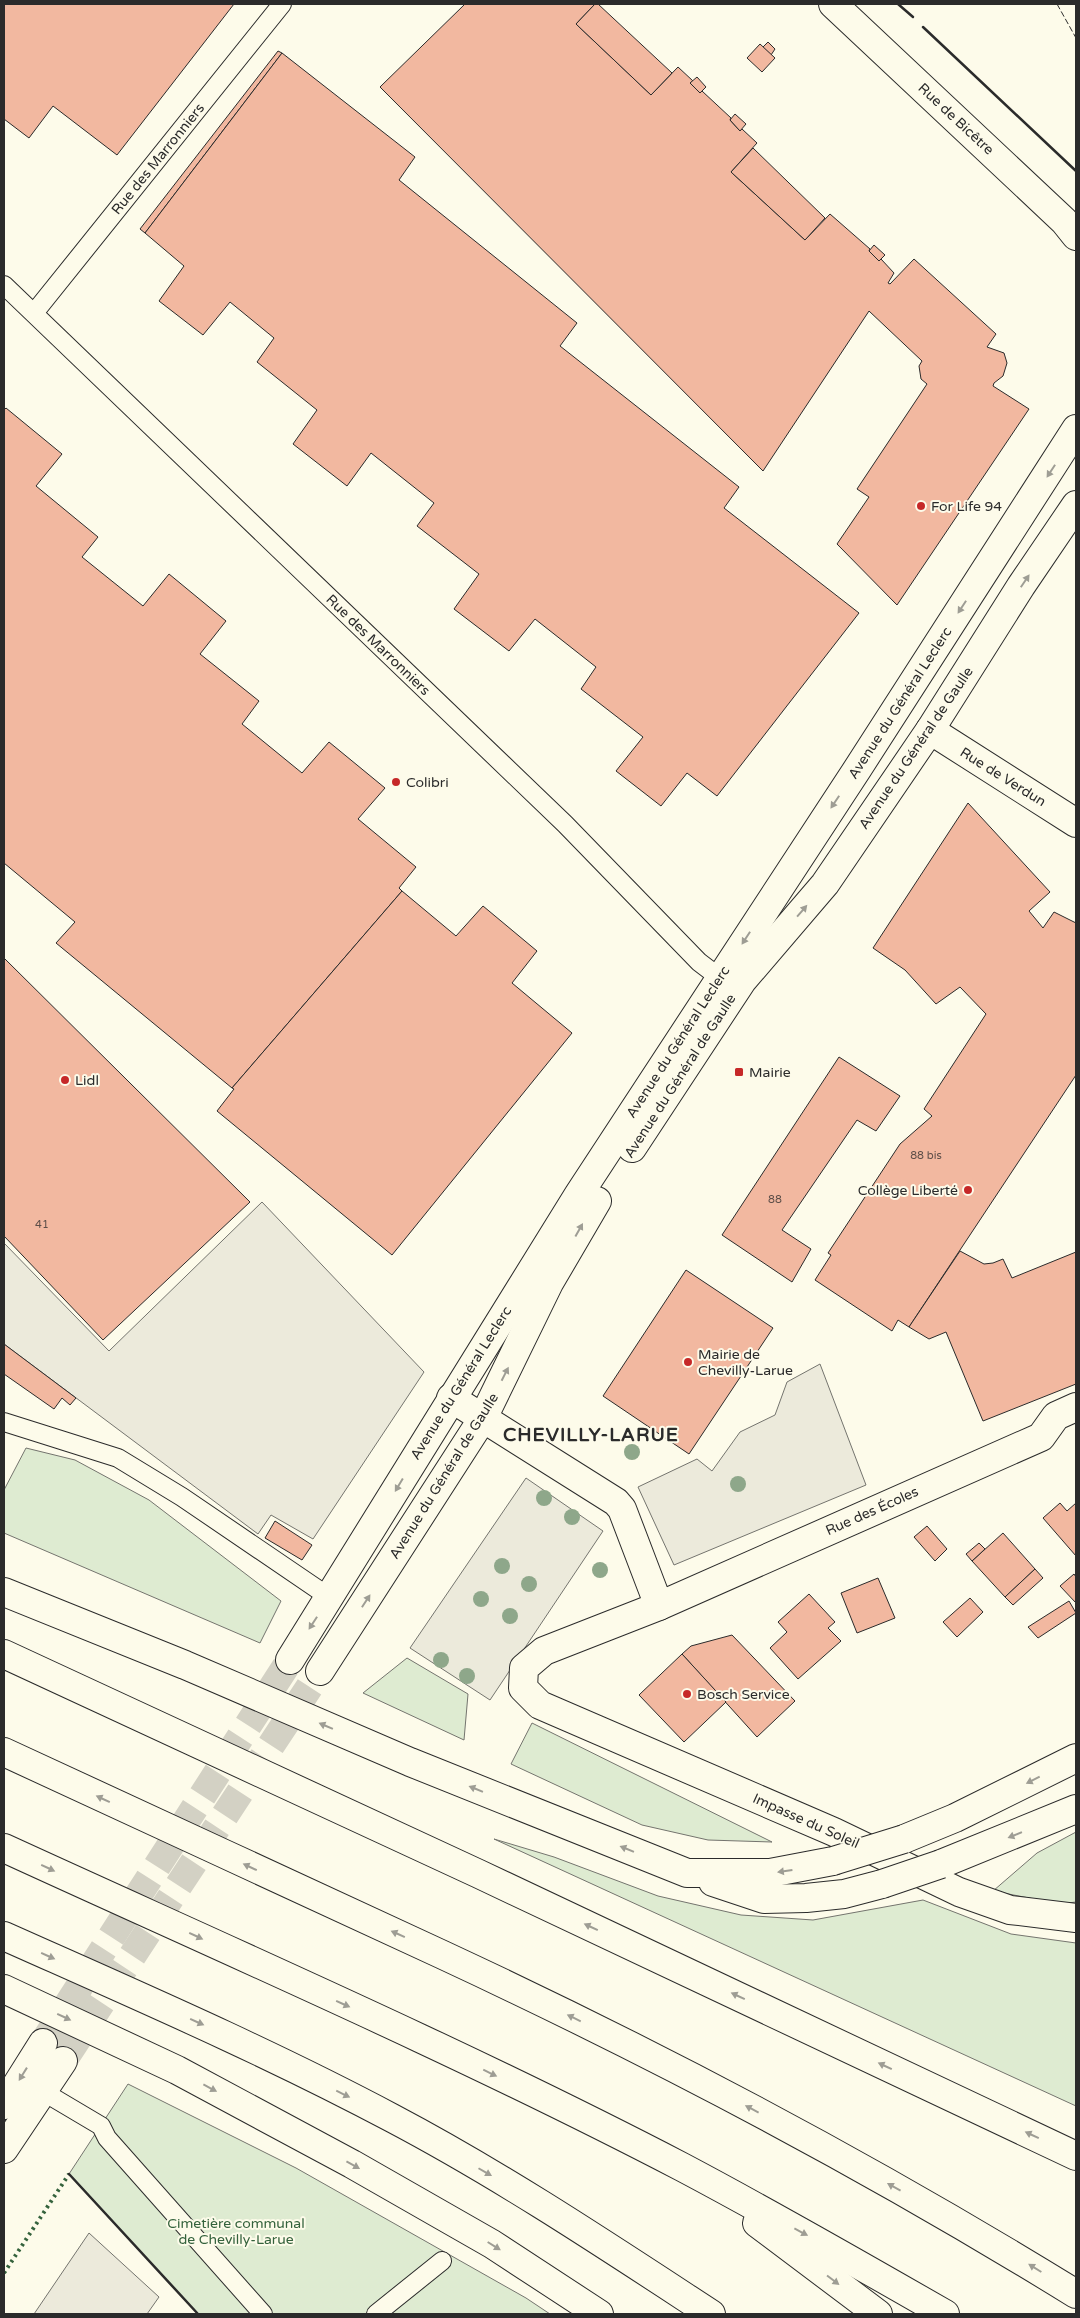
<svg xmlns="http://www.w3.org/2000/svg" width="1080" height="2318" viewBox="0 0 1080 2318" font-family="'Varela Round',sans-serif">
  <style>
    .green { fill: #deebd1; stroke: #74746e }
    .parking { fill: #eceadb; stroke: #74746e }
    .building { fill: #f2b8a0; stroke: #2b2b2b }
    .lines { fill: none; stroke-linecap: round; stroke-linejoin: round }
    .secondary-tunnel { stroke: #d3d1c4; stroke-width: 28; stroke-dasharray: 28 14; stroke-linecap: butt }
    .service-casing { stroke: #2b2b2b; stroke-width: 20 }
    .minor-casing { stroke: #2b2b2b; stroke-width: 30 }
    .tertiary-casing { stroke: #2b2b2b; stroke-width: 30 }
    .secondary-casing { stroke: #2b2b2b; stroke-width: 30 }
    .motorway-casing { stroke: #2b2b2b; stroke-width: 30 }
    .service { stroke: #fdfbea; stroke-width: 18 }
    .minor { stroke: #fdfbea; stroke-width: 28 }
    .tertiary { stroke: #fdfbea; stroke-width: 28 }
    .secondary { stroke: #fdfbea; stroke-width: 28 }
    .motorway { stroke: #fdfbea; stroke-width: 28 }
    .motorway-bridge-casing { stroke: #2b2b2b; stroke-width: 30; stroke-linecap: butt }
    .motorway-bridge { stroke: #fdfbea; stroke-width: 28 }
    .hedge { stroke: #34623c; stroke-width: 4; stroke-dasharray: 2.5 4; stroke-linecap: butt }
    .fence { stroke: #2b2b2b; stroke-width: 1; stroke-dasharray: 6 2.5; stroke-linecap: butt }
    .wall { stroke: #2b2b2b; stroke-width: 2.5 }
    .tree { fill: #8ea78a }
    .oneway { fill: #9e9d94 }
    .poi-dot { fill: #c62828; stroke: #fdfbea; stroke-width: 2 }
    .labels { text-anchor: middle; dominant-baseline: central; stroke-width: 4; stroke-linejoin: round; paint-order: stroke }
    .number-label { font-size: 11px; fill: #5d4e48 }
    .street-label { font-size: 14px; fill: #2b2b2b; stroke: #fdfbea }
    .poi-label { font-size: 14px; fill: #2b2b2b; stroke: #fdfbea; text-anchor: start }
    .park-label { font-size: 14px; fill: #34623c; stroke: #fdfbea }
    .district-label { font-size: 19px; font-weight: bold; letter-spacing: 1px; fill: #2b2b2b; stroke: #fdfbea }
  </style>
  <rect width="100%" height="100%" fill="#fdfbea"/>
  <g class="green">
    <path d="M26,1448L75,1460L149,1500L281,1601L260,1643L4,1533V1490Z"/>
    <path d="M407,1658L468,1694L464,1740L363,1693Z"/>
    <path d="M532,1723L772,1842L708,1840L642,1825L511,1764Z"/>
    <path d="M1076,1832V1902L1060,1904L993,1891L1037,1853Z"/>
    <path d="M494,1839L554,1857L658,1896L741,1915L813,1920L923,1900L1011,1934L1076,1943V2106Z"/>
    <path d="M128,2084L296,2168L526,2298L550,2314H198L69,2174Z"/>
  </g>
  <g class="parking">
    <path d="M262,1202L424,1372L313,1539L271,1515L258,1534L4,1344V1243L109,1351Z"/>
    <path d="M820,1364L866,1485L674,1565L638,1487L697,1459L712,1471L740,1432L775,1415L787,1382Z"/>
    <path d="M526,1478L603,1531L490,1700L410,1648Z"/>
    <path d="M89,2233L159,2297L147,2314H34Z"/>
  </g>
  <g class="building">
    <path d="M4,4H234L117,155L53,106L29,138L4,119Z"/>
    <path d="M465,4H595L576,24L651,95L678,67L693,81L690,83L700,93L702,91L731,118L730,120L740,131L742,129L757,143L731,172L805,240L830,214L870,249L869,251L879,261L881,259L894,273L888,283L890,284L914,259L996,334L987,347L1004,353L1007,363L1003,376L994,383L993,386L1029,409L897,605L837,544L869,497L857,489L927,384L921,379L919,366L922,361L869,311L763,471L380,87Z"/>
    <path d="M595,4H598L672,73L651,95L576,24Z"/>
    <path d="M768,42L775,49L771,55L763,47Z"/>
    <path d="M760,44L775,58L762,72L747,58Z"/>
    <path d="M278,51L282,53L145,233L140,229Z"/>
    <path d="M282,53L415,157L399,180L577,323L560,346L739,487L724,508L859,613L717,796L687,773L661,806L616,771L643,737L581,689L596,667L535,619L509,651L454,609L479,574L417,526L434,503L371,453L347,486L293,444L317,410L257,362L274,338L230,302L203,335L159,301L184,266L145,233Z"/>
    <path d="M697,77L706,87L700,93L690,83Z"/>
    <path d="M735,114L746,124L740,131L730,120Z"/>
    <path d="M753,148L825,218L805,240L731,172Z"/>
    <path d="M874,245L885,255L879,261L869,251Z"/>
    <path d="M6,408L62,454L36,486L98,537L82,557L143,606L169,574L226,621L200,654L259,701L242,724L302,773L329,742L385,788L358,819L416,867L399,888L402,891L232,1088L56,943L75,922L4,863V410Z"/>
    <path d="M968,803L1050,892L1029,911L1043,928L1054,912L1076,923V1075L909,1327L898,1320L892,1331L815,1280L831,1255L828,1253L900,1144L932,1116L924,1109L986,1014L960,987L936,1004L905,970L873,948Z"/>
    <path d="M402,891L456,936L483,906L537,951L512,983L572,1033L392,1255L217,1111L234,1089L232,1088Z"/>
    <path d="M4,958L250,1202L103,1340L4,1236Z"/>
    <path d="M839,1057L900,1096L876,1131L857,1120L782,1230L811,1249L792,1282L722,1235Z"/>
    <path d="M960,1251L984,1264L993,1263L1003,1259L1012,1278L1076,1252V1384L983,1421L946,1332L929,1339L909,1327Z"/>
    <path d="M686,1270L773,1328L689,1454L603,1396Z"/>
    <path d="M4,1344L76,1398L70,1405L62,1398L54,1409L4,1374Z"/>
    <path d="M1060,1503L1067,1511L1076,1503V1556L1043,1518Z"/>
    <path d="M275,1521L312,1545L302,1560L265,1538Z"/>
    <path d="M927,1526L947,1549L935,1561L914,1537Z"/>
    <path d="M1003,1533L1035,1569L1005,1597L972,1561Z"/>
    <path d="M979,1543L985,1549L972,1561L966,1554Z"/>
    <path d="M1035,1569L1043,1578L1013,1605L1005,1597Z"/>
    <path d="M1074,1574L1076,1577V1603L1060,1586Z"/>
    <path d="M878,1578L895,1618L857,1633L841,1593Z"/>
    <path d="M809,1594L835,1622L828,1628L841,1641L798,1679L770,1648L787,1632L778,1622Z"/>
    <path d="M970,1598L983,1612L957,1637L943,1622Z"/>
    <path d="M1069,1601L1076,1613L1038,1638L1028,1627Z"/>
    <path d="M732,1635L795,1701L757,1737L682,1654L691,1646Z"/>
    <path d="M682,1654L726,1702L684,1742L639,1695Z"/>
  </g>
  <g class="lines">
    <g class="secondary-tunnel">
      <path d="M43,2043L290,1660"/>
      <path d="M63,2061L320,1671"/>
    </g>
    <g class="service-casing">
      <g id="service">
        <path d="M4,285L565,824L699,962L720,978"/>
        <path d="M34,313L282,4"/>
        <path d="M4,1422L118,1458L182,1497L329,1597"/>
        <path d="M42,2091L101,2126L107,2138L263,2314"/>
        <path d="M376,2314L442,2261"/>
      </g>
    </g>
    <g class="minor-casing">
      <g id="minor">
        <path d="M930,730L1076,823"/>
        <path d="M451,1398L616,1502L622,1509L659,1606L1041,1437L1056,1416L1076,1407"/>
        <path d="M659,1606L544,1651L524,1668L523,1688L540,1705L834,1832L959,1892L1010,1910L1076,1918"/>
      </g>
    </g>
    <g class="tertiary-casing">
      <path id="tertiary" d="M833,4L1064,221L1076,236"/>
    </g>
    <g class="secondary-casing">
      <g id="secondary">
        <path d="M632,1148L742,981L825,884L930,730L1021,586L1076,505"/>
        <path d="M290,1660L579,1194L858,768L1076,429"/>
        <path d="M320,1671L483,1418L549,1283L597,1201"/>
        <path d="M4,2105L43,2043"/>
        <path d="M4,2149L63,2061"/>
      </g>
    </g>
    <g class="motorway-casing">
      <g id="motorway">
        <path d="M4,1592L185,1665L410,1762L687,1873H770L833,1861"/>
        <path d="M4,1654L479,1874L1076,2156"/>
        <path d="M4,1752C150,1821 297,1886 443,1955C660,2056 872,2168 1076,2294"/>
        <path d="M904,1839L955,1818L1076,1758"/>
        <path d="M4,1848C231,1952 461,2052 682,2167C771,2214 858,2264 945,2314"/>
        <path d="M941,1864L1076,1809"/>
        <path d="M713,1882L764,1899L806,1898L844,1894L882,1884"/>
        <path d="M4,1936C134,1994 266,2051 392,2118C502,2176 607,2246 711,2314"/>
        <path d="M4,1989L177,2070L352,2164L492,2244L599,2314"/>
        <path d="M757,2223L878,2314"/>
      </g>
    </g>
    <use href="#service" class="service"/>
    <use href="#minor" class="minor"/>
    <use href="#tertiary" class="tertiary"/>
    <use href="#secondary" class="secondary"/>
    <use href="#motorway" class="motorway"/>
    <g class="motorway-bridge-casing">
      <g id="motorway-bridge">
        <path d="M833,1861L904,1839"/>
        <path d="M882,1884L941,1864"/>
      </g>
    </g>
    <use href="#motorway-bridge" class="motorway-bridge"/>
    <path class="hedge" d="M4,2273L69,2174"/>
    <path class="fence" d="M1057,4L1076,38"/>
    <g class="wall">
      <path d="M898,4L913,17"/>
      <path d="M923,27L1076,171"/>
      <path d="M69,2174L198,2314"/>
    </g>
  </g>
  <g class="tree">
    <circle cx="632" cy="1452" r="8"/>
    <circle cx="738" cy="1484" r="8"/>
    <circle cx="544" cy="1498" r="8"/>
    <circle cx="572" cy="1517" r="8"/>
    <circle cx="502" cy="1566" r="8"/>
    <circle cx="600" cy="1570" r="8"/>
    <circle cx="529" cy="1584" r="8"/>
    <circle cx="481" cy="1599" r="8"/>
    <circle cx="510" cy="1616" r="8"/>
    <circle cx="441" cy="1660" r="8"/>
    <circle cx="467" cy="1676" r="8"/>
  </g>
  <defs><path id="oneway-solid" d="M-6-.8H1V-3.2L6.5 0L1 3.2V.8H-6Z" transform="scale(1.25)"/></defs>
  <g class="oneway">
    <use href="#oneway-solid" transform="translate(1051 471) rotate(123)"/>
    <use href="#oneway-solid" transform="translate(1025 581) rotate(-56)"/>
    <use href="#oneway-solid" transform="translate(962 607) rotate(123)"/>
    <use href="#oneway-solid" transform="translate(835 802) rotate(124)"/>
    <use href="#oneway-solid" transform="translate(802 911) rotate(-49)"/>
    <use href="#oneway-solid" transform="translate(746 938) rotate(123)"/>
    <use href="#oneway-solid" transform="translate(579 1230) rotate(-61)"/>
    <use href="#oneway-solid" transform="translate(505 1374) rotate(-63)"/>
    <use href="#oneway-solid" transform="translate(399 1485) rotate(121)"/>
    <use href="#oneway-solid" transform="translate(366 1601) rotate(-57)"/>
    <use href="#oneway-solid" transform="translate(313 1623) rotate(123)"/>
    <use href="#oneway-solid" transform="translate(326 1726) rotate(-157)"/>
    <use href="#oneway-solid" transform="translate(1033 1780) rotate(153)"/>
    <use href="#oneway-solid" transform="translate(476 1789) rotate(-158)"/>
    <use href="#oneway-solid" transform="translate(103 1799) rotate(-155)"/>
    <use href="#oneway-solid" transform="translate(1015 1835) rotate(158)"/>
    <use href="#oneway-solid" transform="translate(627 1849) rotate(-158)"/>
    <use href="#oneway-solid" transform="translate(250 1867) rotate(-155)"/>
    <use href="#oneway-solid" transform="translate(48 1868) rotate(25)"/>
    <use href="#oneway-solid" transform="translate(785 1871) rotate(172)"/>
    <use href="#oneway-solid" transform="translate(591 1927) rotate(-155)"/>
    <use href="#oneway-solid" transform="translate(398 1934) rotate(-156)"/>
    <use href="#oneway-solid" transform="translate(196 1936) rotate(25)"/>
    <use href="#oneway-solid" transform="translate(48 1956) rotate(24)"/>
    <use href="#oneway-solid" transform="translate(738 1996) rotate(-155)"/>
    <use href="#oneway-solid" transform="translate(343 2004) rotate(24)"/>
    <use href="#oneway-solid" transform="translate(64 2017) rotate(25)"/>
    <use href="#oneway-solid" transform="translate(574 2018) rotate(-154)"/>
    <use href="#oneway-solid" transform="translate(197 2022) rotate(24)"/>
    <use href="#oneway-solid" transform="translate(885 2066) rotate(-155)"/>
    <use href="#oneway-solid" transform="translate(490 2073) rotate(26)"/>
    <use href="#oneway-solid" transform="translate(23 2074) rotate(122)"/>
    <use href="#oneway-solid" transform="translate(210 2088) rotate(28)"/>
    <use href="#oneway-solid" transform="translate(343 2094) rotate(26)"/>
    <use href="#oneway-solid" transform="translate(752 2109) rotate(-152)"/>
    <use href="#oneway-solid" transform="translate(1032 2135) rotate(-155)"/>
    <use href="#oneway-solid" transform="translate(353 2165) rotate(29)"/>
    <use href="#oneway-solid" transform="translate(485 2172) rotate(30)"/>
    <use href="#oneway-solid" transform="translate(894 2187) rotate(-151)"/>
    <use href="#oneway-solid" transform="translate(801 2232) rotate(28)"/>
    <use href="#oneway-solid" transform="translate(494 2246) rotate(32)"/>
    <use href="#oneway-solid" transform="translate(1035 2268) rotate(-148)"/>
    <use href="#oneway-solid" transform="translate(833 2280) rotate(37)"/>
  </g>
  <g class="poi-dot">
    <circle cx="921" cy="506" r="5"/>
    <circle cx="396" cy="782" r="5"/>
    <rect x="734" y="1067" width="10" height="10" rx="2.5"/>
    <circle cx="65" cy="1080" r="5"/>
    <circle cx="968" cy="1190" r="5"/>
    <circle cx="688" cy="1362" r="5"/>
    <circle cx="687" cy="1694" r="5"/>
  </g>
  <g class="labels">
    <g class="number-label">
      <text x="926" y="1155">88 bis</text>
      <text x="775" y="1199">88</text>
      <text x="42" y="1224">41</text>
    </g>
    <g class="street-label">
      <text transform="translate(956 119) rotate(43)">Rue de Bicêtre</text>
      <text transform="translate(158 159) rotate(-51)">Rue des Marronniers</text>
      <text transform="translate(378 645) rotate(44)">Rue des Marronniers</text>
      <text transform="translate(900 703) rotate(-57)">Avenue du Général Leclerc</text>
      <text transform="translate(916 748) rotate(-56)">Avenue du Général de Gaulle</text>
      <text transform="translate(1003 777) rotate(32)">Rue de Verdun</text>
      <text transform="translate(678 1042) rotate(-57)">Avenue du Général Leclerc</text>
      <text transform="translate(680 1076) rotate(-57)">Avenue du Général de Gaulle</text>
      <text transform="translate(461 1383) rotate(-58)">Avenue du Général Leclerc</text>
      <text transform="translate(444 1476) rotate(-58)">Avenue du Général de Gaulle</text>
      <text transform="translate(872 1511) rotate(-24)">Rue des Écoles</text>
      <text transform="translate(806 1821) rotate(24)">Impasse du Soleil</text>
    </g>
    <g class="poi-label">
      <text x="931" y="506">For Life 94</text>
      <text x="406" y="782">Colibri</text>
      <text x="749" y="1072">Mairie</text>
      <text x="75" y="1080">Lidl</text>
      <text x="958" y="1190" text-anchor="end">Collège Liberté</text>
      <text x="698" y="1354">Mairie de<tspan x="698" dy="16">Chevilly-Larue</tspan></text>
      <text x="697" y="1694">Bosch Service</text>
    </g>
    <g class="park-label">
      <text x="236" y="2223">Cimetière communal<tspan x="236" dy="16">de Chevilly-Larue</tspan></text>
    </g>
    <g class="district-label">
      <text x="591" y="1435">CHEVILLY-LARUE</text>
    </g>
  </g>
  <rect width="1080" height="2318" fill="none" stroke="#2b2b2b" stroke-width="10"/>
</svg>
